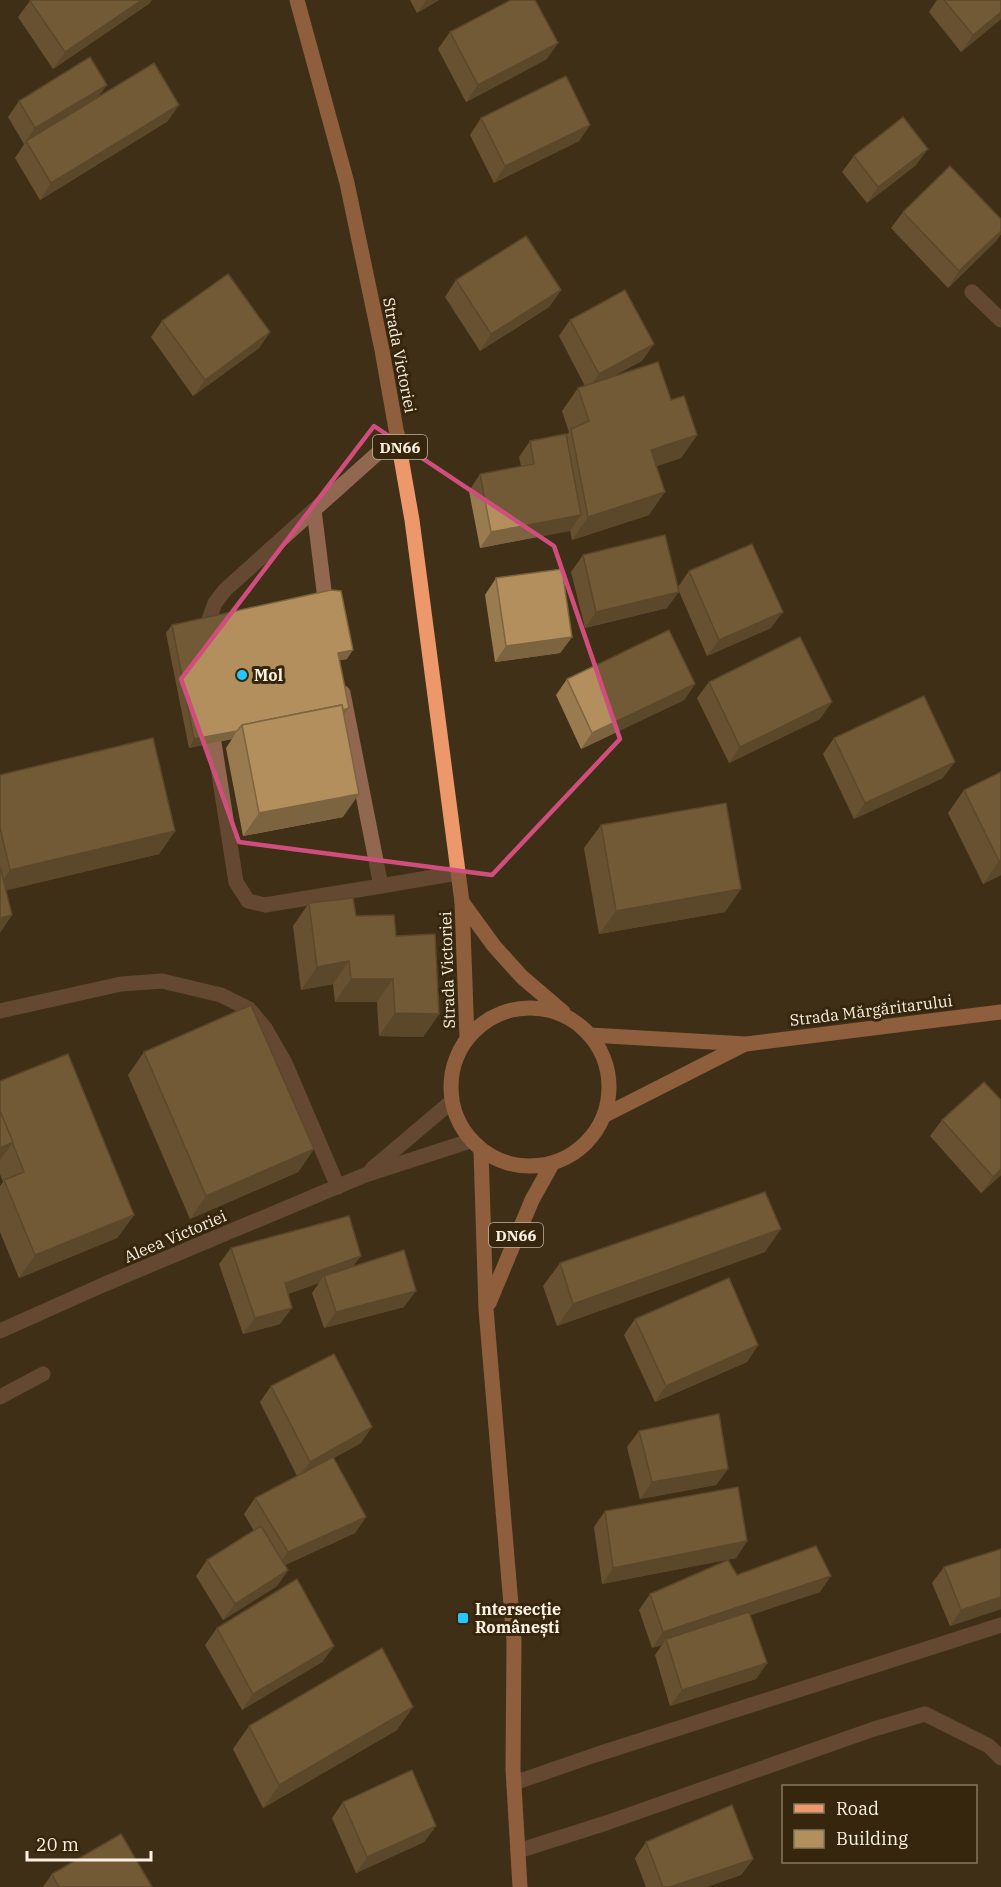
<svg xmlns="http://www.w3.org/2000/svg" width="1001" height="1887" viewBox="0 0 1001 1887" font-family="'IBM Plex Serif',serif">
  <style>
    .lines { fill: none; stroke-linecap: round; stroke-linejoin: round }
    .minor { stroke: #916751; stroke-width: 15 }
    .major { stroke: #ed986a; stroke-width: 15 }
    .wall { fill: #997b4f }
    .shaded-wall { fill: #7d6440 }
    .building { fill: #b28f5c; stroke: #7d6440; stroke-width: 1.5 }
    .marked { fill: none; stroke: #d04e7d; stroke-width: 4.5; stroke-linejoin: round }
    .poi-dot { fill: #23c9fe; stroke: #36260d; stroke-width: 2 }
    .labels { text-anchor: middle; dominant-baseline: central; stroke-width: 6; stroke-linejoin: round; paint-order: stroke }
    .shield { fill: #36260d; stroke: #c0b4a2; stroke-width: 1.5 }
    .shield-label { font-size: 15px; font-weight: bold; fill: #fbf1e2 }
    .street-label { font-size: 16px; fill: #fbf1e2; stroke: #36260d }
    .poi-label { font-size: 16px; font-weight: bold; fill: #fbf1e2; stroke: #36260d; text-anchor: start }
  </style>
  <rect width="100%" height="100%" fill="#403017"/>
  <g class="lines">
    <g class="minor">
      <path d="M972,292L1001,320"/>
      <path d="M325,599L314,510L398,435"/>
      <path d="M207,625L215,603L225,590L314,510"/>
      <path d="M343,693L381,886L457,873"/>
      <path d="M214,743L236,882L248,901L265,905L381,886"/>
      <path d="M0,1011L121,984L162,981L221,995L249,1009L265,1028L285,1063L338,1187"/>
      <path d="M372,1169L451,1102"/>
      <path d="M0,1331L105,1284L365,1175L470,1141"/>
      <path d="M0,1397L43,1374"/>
      <path d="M514,1783L595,1755L1001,1625"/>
      <path d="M518,1851L606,1823L874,1729L925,1714L989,1746L1001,1758"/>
    </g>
    <g class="major">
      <path d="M297,0L347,183L382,350L412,520L462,902L467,1038"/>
      <path d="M462,902L494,946L522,977L563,1012"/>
      <circle cx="530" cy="1087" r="79"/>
      <path d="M590,1035L746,1044L1001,1012"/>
      <path d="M605,1115L743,1045"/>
      <path d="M481,1151L486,1309L514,1640L513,1769L520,1887"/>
      <path d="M489,1303L532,1200L552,1164"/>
    </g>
  </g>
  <g class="wall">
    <path d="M410,0H439L417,13Z"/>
    <path d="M937,0H1001V19L961,52L929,12Z"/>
    <path d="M30,1L150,3L53,69L18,17Z"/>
    <path d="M450,32L547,59L466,102L438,49Z"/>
    <path d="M98,97L168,121L40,200L15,158L25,143L24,144L8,117L19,101Z"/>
    <path d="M481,118L590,125L579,141L494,183L470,135Z"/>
    <path d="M854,156L916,165L867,203L842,172Z"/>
    <path d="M903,212L1001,219V234L996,241L948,288L891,228Z"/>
    <path d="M456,280L561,290L549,307L480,351L445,297Z"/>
    <path d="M570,320L642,361L613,376L671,400L697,435L681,458L657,466L649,515L572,540L570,530L480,548L469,491L480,474L521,466L519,457L530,441L566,436L569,432L562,411L578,388L585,386L559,336Z"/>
    <path d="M162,321L270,332L259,348L193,396L151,337Z"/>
    <path d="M583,555L678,587L689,571L771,628L707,656L678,589L667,608L585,628L571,572Z"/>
    <path d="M496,578L572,637L560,653L495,662L485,595Z"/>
    <path d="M172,625L347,659L339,660L349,708L344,716L343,817L243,836L226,748L232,739L189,748L166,633Z"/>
    <path d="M567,679L695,684L684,700L581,749L556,695Z"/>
    <path d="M709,682L820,719L729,763L697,698Z"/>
    <path d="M834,738L943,778L854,819L823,754Z"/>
    <path d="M1001,772V875L983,884L948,813L964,790Z"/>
    <path d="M0,775L175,831L159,854L6,890L0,933Z"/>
    <path d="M601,825L725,912L599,934L584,848Z"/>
    <path d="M309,903L356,916L396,936L439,1014L423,1037L379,1036L377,1002H335L333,984L301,990L293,926Z"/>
    <path d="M144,1052L314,1149L298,1172L190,1219L128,1075Z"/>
    <path d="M0,1081L134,1215L117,1238L19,1278L0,1232V1186L3,1182L0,1174Z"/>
    <path d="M1001,1100V1175L981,1193L930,1136L942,1120Z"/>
    <path d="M231,1248L353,1267L404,1307L324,1328L312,1293L319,1283L288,1294L280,1324L243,1334L219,1264Z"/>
    <path d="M765,1252L557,1326L543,1286L560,1263Z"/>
    <path d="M635,1319L758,1345L747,1362L655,1402L624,1335Z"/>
    <path d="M271,1386L361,1443L333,1458L366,1517L355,1533L285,1565L288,1570L277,1586L223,1620L196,1576L207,1560L254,1531L244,1514L255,1498L297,1476L260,1402Z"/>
    <path d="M639,1431L728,1469L716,1485L640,1499L627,1447Z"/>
    <path d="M605,1511L747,1541L736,1558L602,1584L594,1527Z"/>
    <path d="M944,1567L1001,1609L950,1626L932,1583Z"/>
    <path d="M737,1575L820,1592L750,1615L767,1663L756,1679L670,1706L655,1655L662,1645L652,1648L639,1610L650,1594Z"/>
    <path d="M217,1628L334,1646L322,1662L242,1710L205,1645Z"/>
    <path d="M249,1726L397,1730L263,1808L233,1749Z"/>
    <path d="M343,1802L436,1826L424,1842L356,1873L332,1818Z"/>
    <path d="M646,1842L753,1859L741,1875L706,1887H646L635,1858Z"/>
    <path d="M52,1874L152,1887H43Z"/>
  </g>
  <g class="shaded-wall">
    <path d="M142,0H152L150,3L53,69L65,52Z"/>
    <path d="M426,0H439L417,13Z"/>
    <path d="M1001,12V19L961,52L973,35Z"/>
    <path d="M558,43L547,59L466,102L478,85Z"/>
    <path d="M107,85L95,101L24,144L35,128Z"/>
    <path d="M179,105L168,121L40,200L51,183Z"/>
    <path d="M590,125L579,141L494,183L505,166Z"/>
    <path d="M928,149L916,165L867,203L878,187Z"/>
    <path d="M1001,231V234L996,241L948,288L959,271Z"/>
    <path d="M561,290L549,307L480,351L491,334Z"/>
    <path d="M270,332L259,348L193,396L205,380Z"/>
    <path d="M654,344L642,361L587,390L599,374Z"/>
    <path d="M697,435L681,458L635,473L651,450Z"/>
    <path d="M665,492L649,515L572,540L588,517Z"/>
    <path d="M581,515L570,531L480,548L491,532Z"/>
    <path d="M679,592L667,608L585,628L596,612Z"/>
    <path d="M783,612L771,628L707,656L719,640Z"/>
    <path d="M572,637L560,653L495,662L506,646Z"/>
    <path d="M353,650L347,659L332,662L338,653Z"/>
    <path d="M695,684L684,700L581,749L592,733Z"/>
    <path d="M832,702L820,719L729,763L740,747Z"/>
    <path d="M349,708L343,717L244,737Z"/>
    <path d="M237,731L232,739L189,748L194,739Z"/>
    <path d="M955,762L943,778L854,819L865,803Z"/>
    <path d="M359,794L343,817L243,836L259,813Z"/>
    <path d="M175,831L159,854L0,892V885L10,870Z"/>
    <path d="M1001,860V875L983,884L999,861Z"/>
    <path d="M741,889L725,912L599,934L616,911Z"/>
    <path d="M12,915L0,933V918Z"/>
    <path d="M349,961L333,984L301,990L317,967Z"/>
    <path d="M351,979H393L377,1002H335Z"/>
    <path d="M395,1013L439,1014L423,1037L379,1036Z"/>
    <path d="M13,1142L0,1160V1148Z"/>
    <path d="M314,1149L298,1172L190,1219L206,1196Z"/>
    <path d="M1001,1169V1175L981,1193L993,1177Z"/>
    <path d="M134,1215L117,1238L19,1278L35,1255Z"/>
    <path d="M781,1229L765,1252L557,1326L573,1304Z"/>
    <path d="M361,1256L349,1272L324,1276L319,1283L274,1299L285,1283Z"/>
    <path d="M416,1291L404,1307L324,1328L336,1312Z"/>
    <path d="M292,1308L280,1324L243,1334L255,1318Z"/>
    <path d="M758,1345L747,1362L655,1402L666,1386Z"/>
    <path d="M372,1427L361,1443L298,1478L310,1462Z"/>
    <path d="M728,1469L716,1485L640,1499L652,1482Z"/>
    <path d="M366,1517L355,1533L276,1569L288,1552Z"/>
    <path d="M747,1541L736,1558L602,1584L613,1568Z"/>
    <path d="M288,1570L277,1586L223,1620L235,1604Z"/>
    <path d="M831,1576L820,1592L667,1643L666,1639L662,1645L652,1648L663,1632Z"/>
    <path d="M1001,1597V1609L950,1626L961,1610Z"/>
    <path d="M334,1646L322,1662L242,1710L253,1694Z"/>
    <path d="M767,1663L756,1679L670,1706L682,1690Z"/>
    <path d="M413,1707L397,1730L263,1808L279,1785Z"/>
    <path d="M436,1826L424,1842L356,1873L367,1857Z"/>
    <path d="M753,1859L741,1875L706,1887H670Z"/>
  </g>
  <g class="building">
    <path d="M31,0H142L65,52L30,1Z"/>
    <path d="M511,0H535L558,43L478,85L450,32Z"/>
    <path d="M944,0H1001V12L973,35Z"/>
    <path d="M90,57L107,85L35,128L19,101Z"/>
    <path d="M154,63L179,105L51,183L26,141Z"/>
    <path d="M566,76L590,125L505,166L481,118Z"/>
    <path d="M903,117L928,149L878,187L854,156Z"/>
    <path d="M950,166L1001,219V231L959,271L903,212Z"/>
    <path d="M526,236L561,290L491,334L456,280Z"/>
    <path d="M228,274L270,332L205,380L162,321Z"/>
    <path d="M625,290L654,344L599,374L570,320Z"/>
    <path d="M658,362L671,400L684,396L697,435L651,450L665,492L588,517L571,429L589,421L578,388Z"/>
    <path d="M566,434L581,515L491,532L480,474L534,464L530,441Z"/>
    <path d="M665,535L679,592L596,612L583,555Z"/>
    <path d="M752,544L783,612L719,640L689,571Z"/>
    <path d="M562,569L572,637L506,646L496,578Z"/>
    <path d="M331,590L341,591L353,650L338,653L349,708L343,710L342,705L242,725L237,731L194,739L172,625Z"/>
    <path d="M669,630L695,684L592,733L567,679Z"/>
    <path d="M800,637L832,702L740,747L709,682Z"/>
    <path d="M924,696L955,762L865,803L834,738Z"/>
    <path d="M342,705L359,794L259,813L242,725Z"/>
    <path d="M153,738L175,831L10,870L0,828V775Z"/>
    <path d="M1001,772V860L999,861L964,790Z"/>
    <path d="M726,803L741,889L616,911L601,825Z"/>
    <path d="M0,866L12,915L0,918Z"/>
    <path d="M353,898L356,916L394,915L396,936L435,934L439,1014L395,1013L393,979H351L349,961L317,967L309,903Z"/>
    <path d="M251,1005L314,1149L206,1196L144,1052Z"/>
    <path d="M68,1054L134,1215L35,1255L4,1180L24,1172L0,1111V1081Z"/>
    <path d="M984,1082L1001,1100V1169L993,1177L942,1120Z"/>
    <path d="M0,1111L13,1142L0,1148Z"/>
    <path d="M765,1192L781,1229L573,1304L560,1263Z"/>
    <path d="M349,1216L361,1256L285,1283L292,1308L255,1318L231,1248Z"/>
    <path d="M404,1250L416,1291L336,1312L324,1276Z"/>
    <path d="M729,1278L758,1345L666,1386L635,1319Z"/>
    <path d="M334,1354L372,1427L310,1462L271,1386Z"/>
    <path d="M719,1414L728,1469L652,1482L639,1431Z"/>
    <path d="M333,1457L366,1517L288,1552L255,1498Z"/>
    <path d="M738,1487L747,1541L613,1568L605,1511Z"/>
    <path d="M261,1526L288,1570L235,1604L207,1560Z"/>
    <path d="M816,1546L831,1576L663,1632L650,1594L728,1560L737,1575Z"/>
    <path d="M1001,1549V1597L961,1610L944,1567Z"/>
    <path d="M297,1579L334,1646L253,1694L217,1628Z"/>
    <path d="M749,1612L767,1663L682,1690L666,1639Z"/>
    <path d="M382,1648L413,1707L279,1785L249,1726Z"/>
    <path d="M412,1770L436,1826L367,1857L343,1802Z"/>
    <path d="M732,1805L753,1859L670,1887H663L646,1842Z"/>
    <path d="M121,1834L152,1887H59L52,1874Z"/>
  </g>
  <path d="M0 0H1001V1887H0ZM374,426L554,546L620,739L492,875L239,842L181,679Z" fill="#403017" fill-opacity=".55" fill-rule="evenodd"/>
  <path class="marked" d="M374,426L554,546L620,739L492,875L239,842L181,679Z"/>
  <g class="poi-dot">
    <circle cx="242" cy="675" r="6"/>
    <rect x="457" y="1612" width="12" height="12" rx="3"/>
  </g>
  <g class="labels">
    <g class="shield">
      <rect x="373" y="435" width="54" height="24" rx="4.5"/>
      <rect x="489" y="1223" width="54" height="24" rx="4.5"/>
    </g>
    <g class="shield-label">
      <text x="400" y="447">DN66</text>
      <text x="516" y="1235">DN66</text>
    </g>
    <g class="street-label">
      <text transform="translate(400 355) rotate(79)">Strada Victoriei</text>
      <text transform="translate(447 970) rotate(-92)">Strada Victoriei</text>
      <text transform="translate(871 1010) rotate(-7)">Strada Mărgăritarului</text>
      <text transform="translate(175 1236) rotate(-23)">Aleea Victoriei</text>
    </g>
    <g class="poi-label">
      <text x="254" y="675">Mol</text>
      <text x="475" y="1609">Intersecție<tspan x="475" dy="18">Românești</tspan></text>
    </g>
  </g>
  <rect x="782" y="1785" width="195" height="78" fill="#36260d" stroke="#857762" stroke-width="1.5"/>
  <rect x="794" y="1804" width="30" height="9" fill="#ed986a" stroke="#857762" stroke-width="1.5"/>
  <text x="836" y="1815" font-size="18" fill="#fbf1e2">Road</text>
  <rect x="794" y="1830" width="30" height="18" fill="#b28f5c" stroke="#857762" stroke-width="1.5"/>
  <text x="836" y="1845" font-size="18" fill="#fbf1e2">Building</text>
  <path d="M27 1851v9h124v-9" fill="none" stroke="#fbf1e2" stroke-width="3"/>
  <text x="36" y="1851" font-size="18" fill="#fbf1e2" stroke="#36260d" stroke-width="4.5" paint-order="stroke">20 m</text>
</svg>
